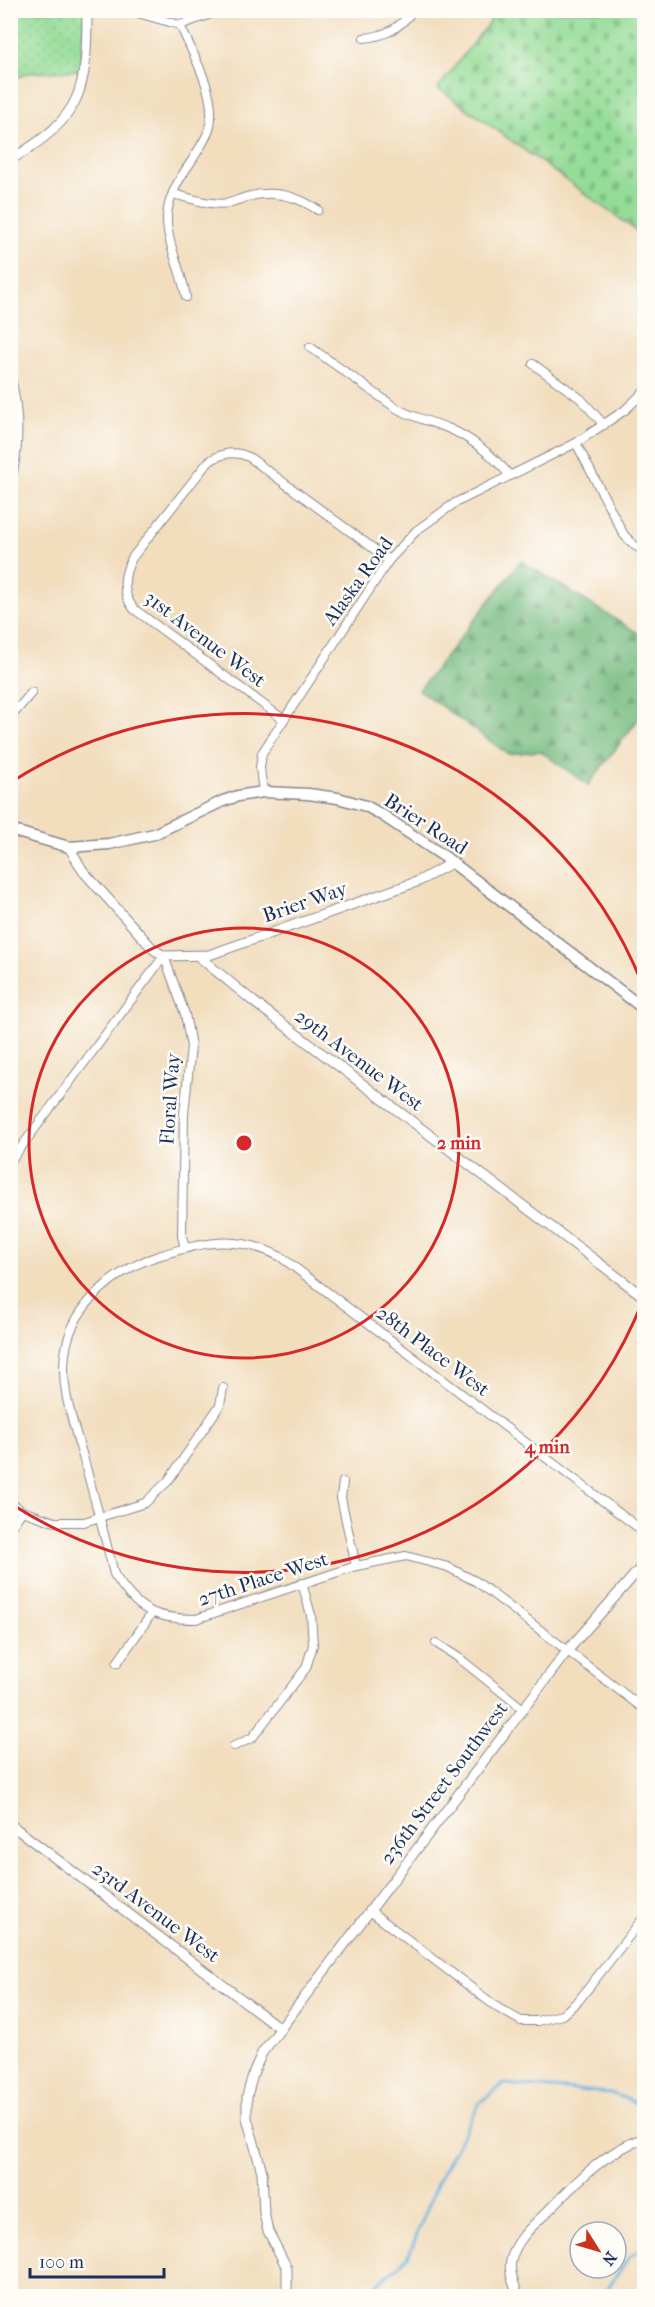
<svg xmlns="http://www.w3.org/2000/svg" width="655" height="2307" viewBox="0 0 655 2307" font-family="'IM FELL French Canon',serif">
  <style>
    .green { fill: url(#green-dots); stroke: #58867a; stroke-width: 1.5 }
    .forest { fill: url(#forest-firs); stroke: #49766f; stroke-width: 1.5 }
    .cemetery { fill: url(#cemetery-stones); stroke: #58867a; stroke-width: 1.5 }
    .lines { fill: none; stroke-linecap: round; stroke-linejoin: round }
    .stream { stroke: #60b1db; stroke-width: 3 }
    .minor-casing { stroke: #86868e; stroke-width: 10 }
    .tertiary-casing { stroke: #86868e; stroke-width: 11 }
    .secondary-casing { stroke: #86868e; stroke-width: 13 }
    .minor { stroke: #fff; stroke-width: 8 }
    .tertiary { stroke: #fff; stroke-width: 9 }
    .secondary { stroke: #fff; stroke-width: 10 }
    .ring { fill: none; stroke: #d62828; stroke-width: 3 }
    .labels { text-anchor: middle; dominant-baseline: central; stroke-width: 5; stroke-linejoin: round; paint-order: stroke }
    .street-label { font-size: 20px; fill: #1b2f5e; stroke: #fdfcf7 }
    .centre { fill: #d62828; stroke: #fdfcf7; stroke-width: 3 }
    .ring-label { font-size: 18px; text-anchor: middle; font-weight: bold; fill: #d62828; stroke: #fdfcf7; stroke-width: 5; stroke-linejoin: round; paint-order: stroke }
  </style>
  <defs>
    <pattern id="green-dots" width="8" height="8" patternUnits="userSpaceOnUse" patternTransform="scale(1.5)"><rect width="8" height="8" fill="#94dc97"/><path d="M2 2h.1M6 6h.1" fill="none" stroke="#7fbd85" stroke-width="1.8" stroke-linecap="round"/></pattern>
    <pattern id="forest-firs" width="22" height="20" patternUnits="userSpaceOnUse" patternTransform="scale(1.5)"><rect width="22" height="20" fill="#77bc80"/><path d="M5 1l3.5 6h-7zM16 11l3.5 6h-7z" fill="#61996c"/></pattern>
    <pattern id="cemetery-stones" width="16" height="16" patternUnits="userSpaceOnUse" patternTransform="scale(1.5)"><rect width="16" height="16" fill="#94dc97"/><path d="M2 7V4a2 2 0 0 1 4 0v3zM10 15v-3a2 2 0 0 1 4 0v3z" fill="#7fbd85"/></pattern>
  </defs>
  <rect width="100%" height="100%" fill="#fdfcf7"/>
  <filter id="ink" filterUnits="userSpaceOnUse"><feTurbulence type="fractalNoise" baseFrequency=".0167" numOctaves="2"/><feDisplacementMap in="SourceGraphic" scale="12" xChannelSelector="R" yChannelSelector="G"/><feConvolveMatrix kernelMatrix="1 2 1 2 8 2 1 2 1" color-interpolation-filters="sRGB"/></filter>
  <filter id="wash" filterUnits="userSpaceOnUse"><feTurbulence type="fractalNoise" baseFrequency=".008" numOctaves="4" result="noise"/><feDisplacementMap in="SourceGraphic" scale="24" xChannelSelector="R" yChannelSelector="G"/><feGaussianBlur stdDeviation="1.35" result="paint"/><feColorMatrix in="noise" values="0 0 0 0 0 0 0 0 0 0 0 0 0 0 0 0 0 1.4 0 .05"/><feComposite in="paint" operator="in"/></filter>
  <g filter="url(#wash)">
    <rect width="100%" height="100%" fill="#f2ddbd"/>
    <path class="green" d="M11,11H86L80,70L28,73L11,80Z"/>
    <path class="forest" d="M521,561L644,637V712L588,785L540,751L508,754L419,690Z"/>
    <path class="cemetery" d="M498,11H644V236L438,88Z"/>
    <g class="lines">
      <g class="stream">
        <path d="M364,2296L408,2257L437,2183L480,2102L504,2084L611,2093L644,2106"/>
        <path d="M602,2296L630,2256L644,2247"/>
      </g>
    </g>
  </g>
  <g filter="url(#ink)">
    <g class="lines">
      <g class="minor-casing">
        <g id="minor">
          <path d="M127,10L180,25L222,10"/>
          <path d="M180,25C193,55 219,97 209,130C205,141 197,152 191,162C180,177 168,197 167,216C166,243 182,271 186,297"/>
          <path d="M364,38C386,36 400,28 413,10"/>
          <path d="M173,194C191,198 210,206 229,203C236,201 244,197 251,196C276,190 297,196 318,210"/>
          <path d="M310,347L396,408C412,417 429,421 445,427C469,436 494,456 510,476"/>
          <path d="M533,364L581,399L604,425"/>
          <path d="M576,443L624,535L634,545L644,551"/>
          <path d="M10,718L32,692"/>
          <path d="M283,719L134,609C121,593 123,575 132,558L208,462C222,453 234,450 249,457L389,560"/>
          <path d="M263,792L260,768L262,753L389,560L417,530L455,503L576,443L625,410L644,392"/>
          <path d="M164,956L185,1014L191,1046L184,1114L182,1236L185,1248"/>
          <path d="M10,1162L164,956"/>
          <path d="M343,1482L341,1498L356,1566"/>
          <path d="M10,1502L22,1511L55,1522H84L145,1503L168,1481L197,1439L220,1405L223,1388"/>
          <path d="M10,1529L22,1511"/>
          <path d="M644,1532L281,1257C236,1234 205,1242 158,1256C117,1269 74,1304 66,1348C58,1387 75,1427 85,1464C95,1500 105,1537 114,1574C137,1610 153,1619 196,1619L356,1566L406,1556L448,1567L477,1582L644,1709"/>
          <path d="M436,1643L459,1658L523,1709"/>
          <path d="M117,1663L152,1613"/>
          <path d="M234,1746L252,1738L306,1668L313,1645L311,1615L302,1583"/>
          <path d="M370,1911L498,2008L521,2021H537L562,2015L579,2000L644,1917"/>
        </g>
      </g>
      <g class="tertiary-casing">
        <g id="tertiary">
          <path d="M10,160C83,117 87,91 87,10"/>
          <path d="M10,376C19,412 20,446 10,482"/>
          <path d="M69,847L83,871L153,949L164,956L209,955L419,881L453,862"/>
          <path d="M198,956L254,1002L644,1297"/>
          <path d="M10,1824L281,2029"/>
          <path d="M287,2296V2268L268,2231L264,2213L262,2172L247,2118V2096L254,2071L262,2053L568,1650L644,1564"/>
          <path d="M518,2296C515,2286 508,2271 511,2261C515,2241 532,2226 546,2213C575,2183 604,2152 644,2138"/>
        </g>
      </g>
      <g class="secondary-casing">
        <path id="secondary" d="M10,830L69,847L109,844L154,834L223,801L238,796L263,792L308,794L338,798L366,806L382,815L445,857L644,1009"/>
      </g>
      <use href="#minor" class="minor"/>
      <use href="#tertiary" class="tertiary"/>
      <use href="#secondary" class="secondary"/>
    </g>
  </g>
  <g class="ring">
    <circle cx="244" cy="1143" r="215"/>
    <path d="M643 1300A429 429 0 0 1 13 1505M13 781A429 429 0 0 1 643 986"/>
  </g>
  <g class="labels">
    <g class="street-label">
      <text transform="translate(358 581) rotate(-54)">Alaska Road</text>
      <text transform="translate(205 639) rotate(37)">31st Avenue West</text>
      <text transform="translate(426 824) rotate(33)">Brier Road</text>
      <text transform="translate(305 902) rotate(-19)">Brier Way</text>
      <text transform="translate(359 1060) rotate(37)">29th Avenue West</text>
      <text transform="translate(170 1099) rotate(-86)">Floral Way</text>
      <text transform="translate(433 1351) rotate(37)">28th Place West</text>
      <text transform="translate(263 1579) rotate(-18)">27th Place West</text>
      <text transform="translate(444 1783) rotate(-53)">236th Street Southwest</text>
      <text transform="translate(156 1912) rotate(37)">23rd Avenue West</text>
    </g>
  </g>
  <circle cx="244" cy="1143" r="9" class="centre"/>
  <g class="ring-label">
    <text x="459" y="1149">2 min</text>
    <text x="547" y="1453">4 min</text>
  </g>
  <rect width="655" height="2307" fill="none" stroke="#fdfcf7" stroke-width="36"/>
  <g transform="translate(598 2250) rotate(127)"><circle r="28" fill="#fdfcf7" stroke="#a3aaba" stroke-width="1.5"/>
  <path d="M0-4.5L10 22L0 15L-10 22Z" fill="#c8321e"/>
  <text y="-9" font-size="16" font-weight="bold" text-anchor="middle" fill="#1b2f5e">N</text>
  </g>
  <path d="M30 2268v9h134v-9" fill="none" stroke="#1b2f5e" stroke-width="3"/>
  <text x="39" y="2268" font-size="18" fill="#1b2f5e" stroke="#fdfcf7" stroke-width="4.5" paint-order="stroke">100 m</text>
</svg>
